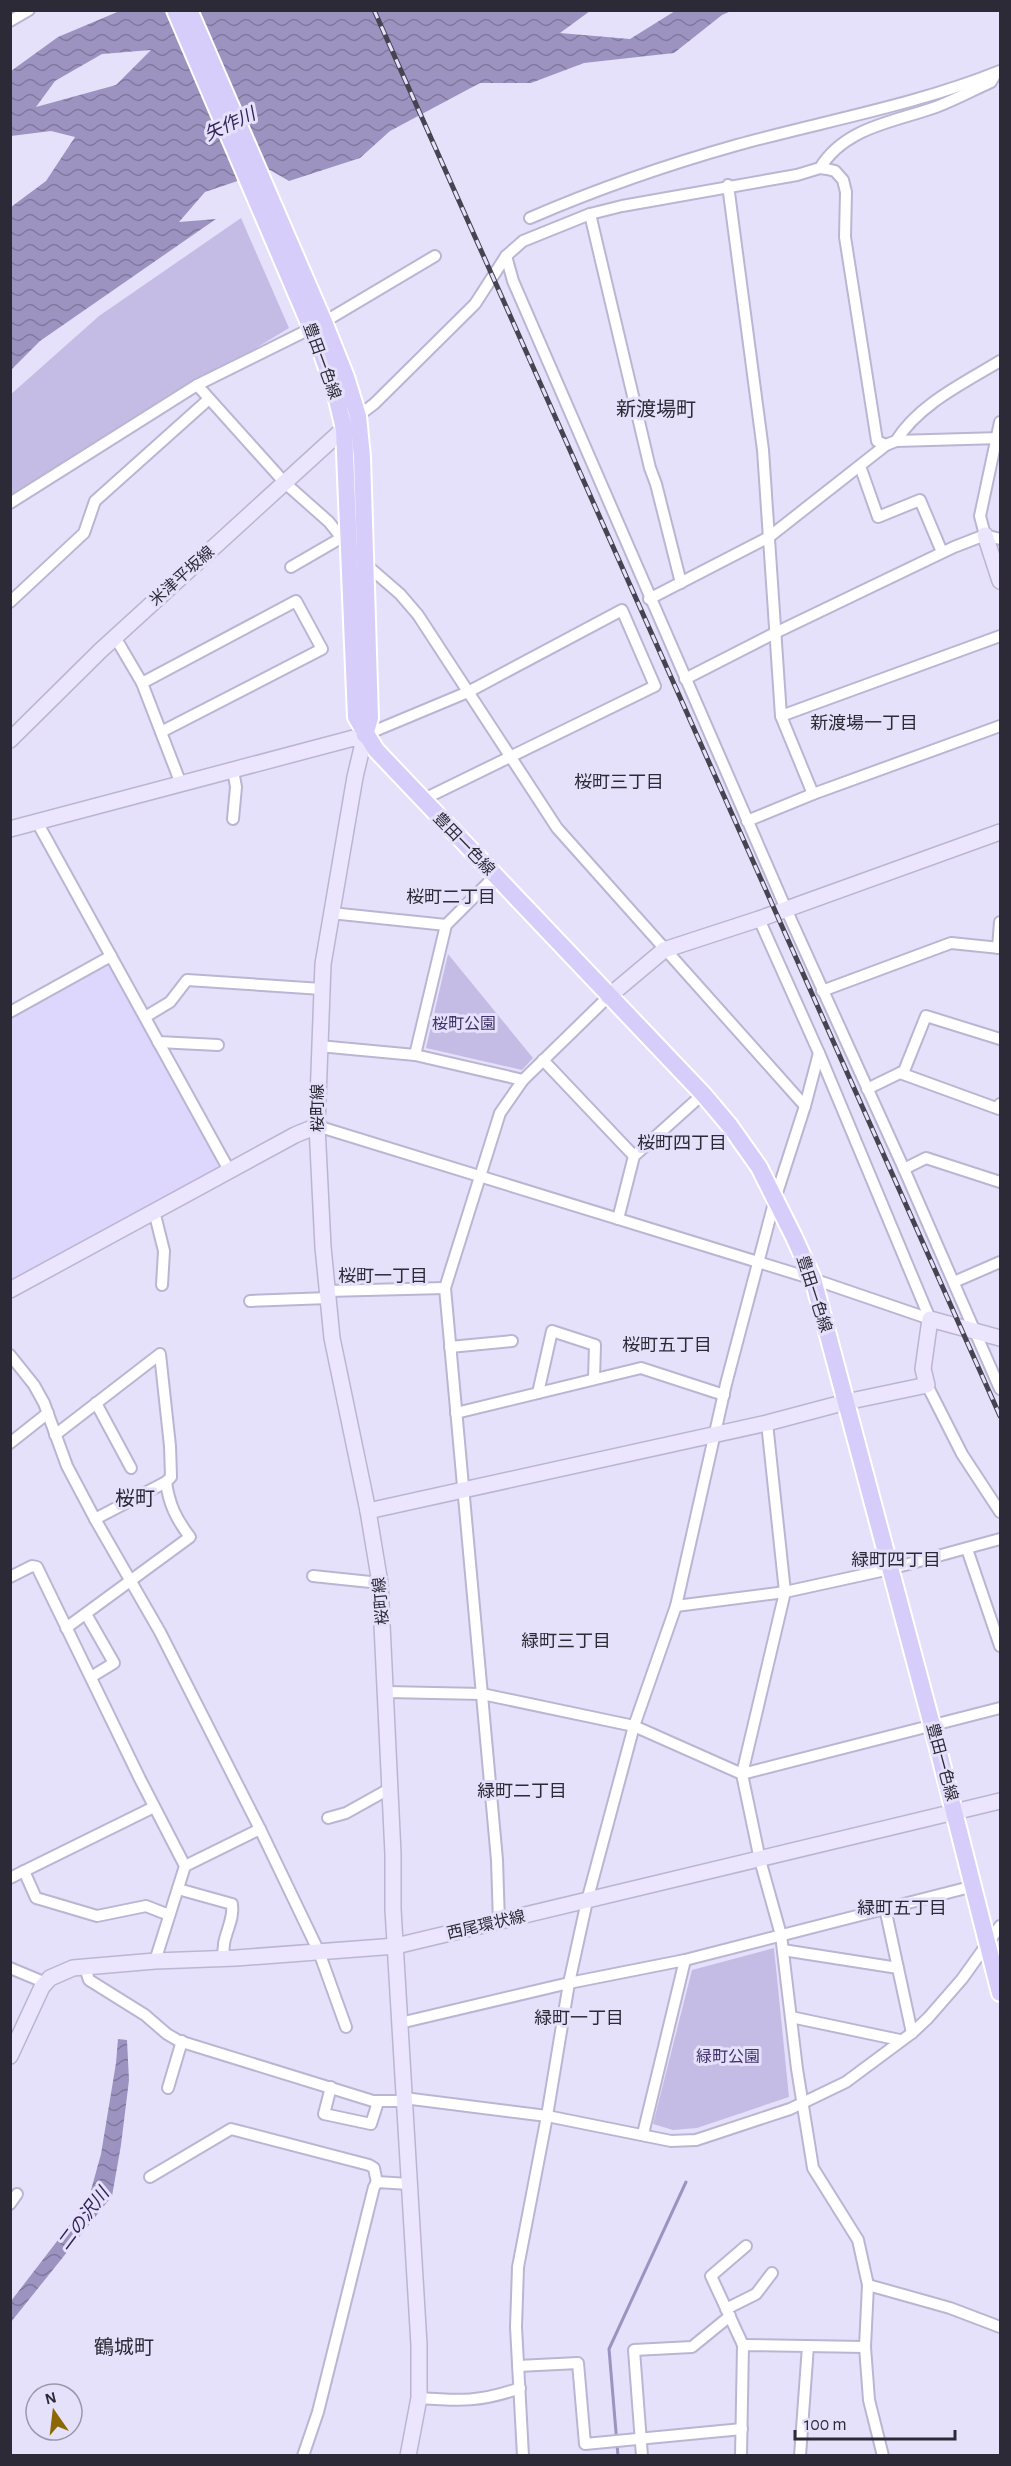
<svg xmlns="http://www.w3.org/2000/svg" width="1011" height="2466" viewBox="0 0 1011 2466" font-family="'Alegreya Sans','Noto Sans JP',sans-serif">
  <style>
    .built { fill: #ded7fd }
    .green { fill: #c5bce6 }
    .water { fill: url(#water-waves); fill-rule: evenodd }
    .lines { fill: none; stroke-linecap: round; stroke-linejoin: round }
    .stream { stroke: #9d93c1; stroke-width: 3 }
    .street-casing { stroke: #bbb5d3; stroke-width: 14 }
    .secondary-casing { stroke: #bbb5d3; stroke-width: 18 }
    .primary-casing { stroke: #fff; stroke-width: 20 }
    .street { stroke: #fff; stroke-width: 10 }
    .secondary { stroke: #ebe6fd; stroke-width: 15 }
    .primary { stroke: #d7cdfa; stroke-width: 16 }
    .rail-casing { stroke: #464451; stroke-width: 5 }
    .rail { stroke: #e6e1fa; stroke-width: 3; stroke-dasharray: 9; stroke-linecap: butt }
    .labels { text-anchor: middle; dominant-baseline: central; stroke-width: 6; stroke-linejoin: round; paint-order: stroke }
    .street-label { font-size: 16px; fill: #2c2a36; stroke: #e6e1fa }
    .park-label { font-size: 16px; fill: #41306a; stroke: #e6e1fa }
    .water-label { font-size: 18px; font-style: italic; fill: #332159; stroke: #e6e1fa }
    .neighbourhood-label { font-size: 18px; fill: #2c2a36; stroke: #e6e1fa }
    .quarter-label { font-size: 20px; fill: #2c2a36; stroke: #e6e1fa }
  </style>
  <defs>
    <pattern id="water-waves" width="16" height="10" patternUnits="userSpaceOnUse" patternTransform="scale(1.5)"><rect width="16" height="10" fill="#9d93c1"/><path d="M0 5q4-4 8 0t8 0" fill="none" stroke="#80789e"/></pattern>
  </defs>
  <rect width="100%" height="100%" fill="#e6e1fa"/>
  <path class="built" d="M108,963L221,1168L11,1283V1016Z"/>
  <g class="green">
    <path d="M241,218L289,328L11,497L10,395L99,316Z"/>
    <path d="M448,954L533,1058L522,1070L426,1048Z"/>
    <path d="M774,1948L789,2097L697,2128L673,2130L653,2124L692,1970Z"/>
  </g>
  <g class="water">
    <path d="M122,10L590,11L560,33L630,39L675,11H731L722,15L674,53L584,63L531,83H480L390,131L360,158L289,181L270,170L205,192L179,222L216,219L40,341L11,370V207L46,181L75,137L51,131L11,136V71L58,37ZM151,50L116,85L36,107L55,81L102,54Z"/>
    <path d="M118,2039L127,2040L129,2080L121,2145L112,2196L11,2322V2301L88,2201L101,2154L116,2063Z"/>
  </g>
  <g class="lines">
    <path class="stream" d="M618,2456L609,2349L686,2182"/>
    <g class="street-casing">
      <g id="street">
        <path d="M10,21L29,10"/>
        <path d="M820,168C845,127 894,122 936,107C955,100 973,90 991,82L994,77"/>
        <path d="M728,185L763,450L781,716L813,794"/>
        <path d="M590,214L650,468L656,484L681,583"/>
        <path d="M530,218C597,189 666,165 737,145C824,121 916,105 1000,71"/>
        <path d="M506,256L513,281L786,909L904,1169L1000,1389"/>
        <path d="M197,385L285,483L329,522L348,546"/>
        <path d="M358,416L374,404L475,304L506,256L523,241L590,214L622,206L797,175L820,168L827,169L835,171L843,180L846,192L845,237L877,441L886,445"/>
        <path d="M896,441C919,404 964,383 1000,361"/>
        <path d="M860,466L878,517L920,500L942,552"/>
        <path d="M10,503L197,385L324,322L435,256"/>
        <path d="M985,535L980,516L1000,422"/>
        <path d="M363,562L400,594L418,615L557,828L805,1106"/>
        <path d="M291,567L341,538"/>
        <path d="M649,599L769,537L886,445L896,441L1000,438"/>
        <path d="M10,602L84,533L95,501L209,399"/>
        <path d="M115,637L142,683L181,784"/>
        <path d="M685,679L775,633L954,547L985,535L1000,539"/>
        <path d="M142,683L296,601L322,649L161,732"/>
        <path d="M781,716L1000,636"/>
        <path d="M365,735L468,692L622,610L655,686L422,800"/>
        <path d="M233,819L236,787L233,770"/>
        <path d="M747,821L813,794L1000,726"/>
        <path d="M37,822L229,1170"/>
        <path d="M331,913L446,925"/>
        <path d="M759,919L819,1053L930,1319"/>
        <path d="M998,948L1000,922"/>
        <path d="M822,991L951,943L1000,948"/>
        <path d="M10,1012L111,956"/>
        <path d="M145,1017L170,1002L187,980L322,989"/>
        <path d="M158,1042L218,1045"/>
        <path d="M319,1046L415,1055L523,1080"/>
        <path d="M415,1055L446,925L495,876"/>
        <path d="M543,1060L634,1156"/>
        <path d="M900,1073L999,1109L1000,1104"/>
        <path d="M867,1089L904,1071L926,1016L1000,1039"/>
        <path d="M317,1126L813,1279L930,1319"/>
        <path d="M904,1169L926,1158L1000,1182"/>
        <path d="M154,1211L164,1251L162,1285"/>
        <path d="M618,1219L634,1156L703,1094"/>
        <path d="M954,1282L1000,1262"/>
        <path d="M327,1291L445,1288"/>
        <path d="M250,1301L328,1298"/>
        <path d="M450,1347L512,1341"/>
        <path d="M10,1355L34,1385L44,1403L67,1466L95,1519L160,1632L260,1829L319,1952L346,2027"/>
        <path d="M927,1385L962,1454L1000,1512"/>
        <path d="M538,1393L552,1331L595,1345L594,1379"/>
        <path d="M96,1403L131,1468"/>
        <path d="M456,1413L641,1368L724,1395"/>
        <path d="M767,1423L785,1592L742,1774L760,1860L781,1935L797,2069L813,2168L858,2240L868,2285L865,2347L869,2400L883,2456"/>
        <path d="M55,1435L160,1354L170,1446L171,1477L166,1482C169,1504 176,1519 190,1537L66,1628"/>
        <path d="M10,1443L48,1413"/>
        <path d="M95,1519L166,1482"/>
        <path d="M967,1549L1000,1646"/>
        <path d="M313,1576L380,1583"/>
        <path d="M10,1577L32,1566L37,1567L140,1779L185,1866L155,1961"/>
        <path d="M676,1606L785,1592L890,1569L1000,1539"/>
        <path d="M86,1614L114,1663L91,1677"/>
        <path d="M386,1692L482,1694L634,1726L742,1774L1000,1708"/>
        <path d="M328,1818L346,1813L389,1789"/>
        <path d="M185,1866L260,1829"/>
        <path d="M24,1871L36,1898L43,1900L97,1916L146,1906L169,1915"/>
        <path d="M10,1878L154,1807"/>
        <path d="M178,1889L232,1904C235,1923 220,1937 224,1959"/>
        <path d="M885,1908L912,2033"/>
        <path d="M499,1923L497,1860L445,1288L500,1113L523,1080L608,997"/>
        <path d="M783,1950L898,1968"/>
        <path d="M10,1968L46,1983"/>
        <path d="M85,1968L89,1980L145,2015L167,2034L179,2041L373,2101H404"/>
        <path d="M791,2017L900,2040"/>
        <path d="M400,2023L569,1983L685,1960L974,1886"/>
        <path d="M331,2087L324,2114L371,2124L378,2102"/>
        <path d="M168,2088L182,2041"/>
        <path d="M404,2098L547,2116L671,2141L696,2140L790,2109L846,2082L912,2033L928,2018L962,1979L1000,1926"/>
        <path d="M643,2134L685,1960"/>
        <path d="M150,2177L231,2129L369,2165L374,2168L377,2183"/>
        <path d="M10,2204L17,2194"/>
        <path d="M868,2285L950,2308L1000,2327"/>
        <path d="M726,2309L756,2294L772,2273"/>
        <path d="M743,2345L711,2276L746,2246"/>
        <path d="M518,2366L578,2363L585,2444L742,2429"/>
        <path d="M419,2398C460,2401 481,2402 520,2388"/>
        <path d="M303,2456L318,2412L374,2187L377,2182L409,2184"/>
        <path d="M523,2456L516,2327L518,2267L547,2116L569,1983L587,1901L634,1726L676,1606L726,1384L775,1199L805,1106L819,1053"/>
        <path d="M642,2456L634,2350L692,2347L730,2316"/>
        <path d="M741,2456L743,2345L865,2347"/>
        <path d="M800,2456L808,2346"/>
      </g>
    </g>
    <g class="secondary-casing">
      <g id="secondary">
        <path d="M985,535L1000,581"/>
        <path d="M10,740L100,651L350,423"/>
        <path d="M10,829L365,735L355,777L323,964L317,1126L323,1247L332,1338L368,1511L380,1583L393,1854V1909L419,2345V2398L408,2456"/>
        <path d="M608,997L664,950L759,919L1000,832"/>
        <path d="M10,1290L295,1135L317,1126"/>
        <path d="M368,1511L767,1423L846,1402L927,1385L923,1369L930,1319L1000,1338"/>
        <path d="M10,2056L42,1987L50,1978L73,1968L155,1961L236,1958L396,1946L1000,1801"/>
      </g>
    </g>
    <g class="primary-casing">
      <g id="primary">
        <path d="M175,10L321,351L335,391L344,429L356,717L376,750L703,1094L730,1126L759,1167L794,1237L813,1279L932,1725L1000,1993"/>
        <path d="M189,10L324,322L346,377L358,416L362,457L370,718L365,735"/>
      </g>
    </g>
    <use href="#street" class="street"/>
    <use href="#secondary" class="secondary"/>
    <use href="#primary" class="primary"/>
    <g class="rail-casing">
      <path id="rail" d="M374,10L1000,1416"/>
    </g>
    <use href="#rail" class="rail"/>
  </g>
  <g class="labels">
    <g class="street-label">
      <text transform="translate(322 361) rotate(70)">豊田一色線</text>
      <text transform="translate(182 576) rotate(-42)">米津平坂線</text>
      <text transform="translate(464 844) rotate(46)">豊田一色線</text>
      <text transform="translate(318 1108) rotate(-90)">桜町線</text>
      <text transform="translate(814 1294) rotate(72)">豊田一色線</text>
      <text transform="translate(381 1601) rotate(-95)">桜町線</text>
      <text transform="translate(942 1762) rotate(75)">豊田一色線</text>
      <text transform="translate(486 1925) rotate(-13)">西尾環状線</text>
    </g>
    <g class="park-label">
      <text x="464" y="1024">桜町公園</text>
      <text x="728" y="2057">緑町公園</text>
    </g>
    <g class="water-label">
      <text transform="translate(230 125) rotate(-25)">矢作川</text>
      <text transform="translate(84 2219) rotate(-53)">二の沢川</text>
    </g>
    <g class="neighbourhood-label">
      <text x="864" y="724">新渡場一丁目</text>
      <text x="619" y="783">桜町三丁目</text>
      <text x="451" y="898">桜町二丁目</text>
      <text x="682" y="1144">桜町四丁目</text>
      <text x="383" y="1277">桜町一丁目</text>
      <text x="667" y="1346">桜町五丁目</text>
      <text x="896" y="1561">緑町四丁目</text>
      <text x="566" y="1642">緑町三丁目</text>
      <text x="522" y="1792">緑町二丁目</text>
      <text x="902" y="1909">緑町五丁目</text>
      <text x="579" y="2019">緑町一丁目</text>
    </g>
    <g class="quarter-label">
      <text x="656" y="410">新渡場町</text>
      <text x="135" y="1499">桜町</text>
      <text x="124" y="2348">鶴城町</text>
    </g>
  </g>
  <rect width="1011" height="2466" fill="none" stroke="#2c2a36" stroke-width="24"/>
  <g transform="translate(54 2412) rotate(346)"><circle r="28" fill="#e6e1fa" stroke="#9c98ac" stroke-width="1.5"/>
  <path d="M0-4.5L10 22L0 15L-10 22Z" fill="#8b6706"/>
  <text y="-9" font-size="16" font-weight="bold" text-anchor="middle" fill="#2c2a36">N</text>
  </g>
  <path d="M795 2430v9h160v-9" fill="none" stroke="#2c2a36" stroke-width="3"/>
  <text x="804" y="2430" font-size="18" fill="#2c2a36" stroke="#e6e1fa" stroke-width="4.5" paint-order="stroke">100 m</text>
</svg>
